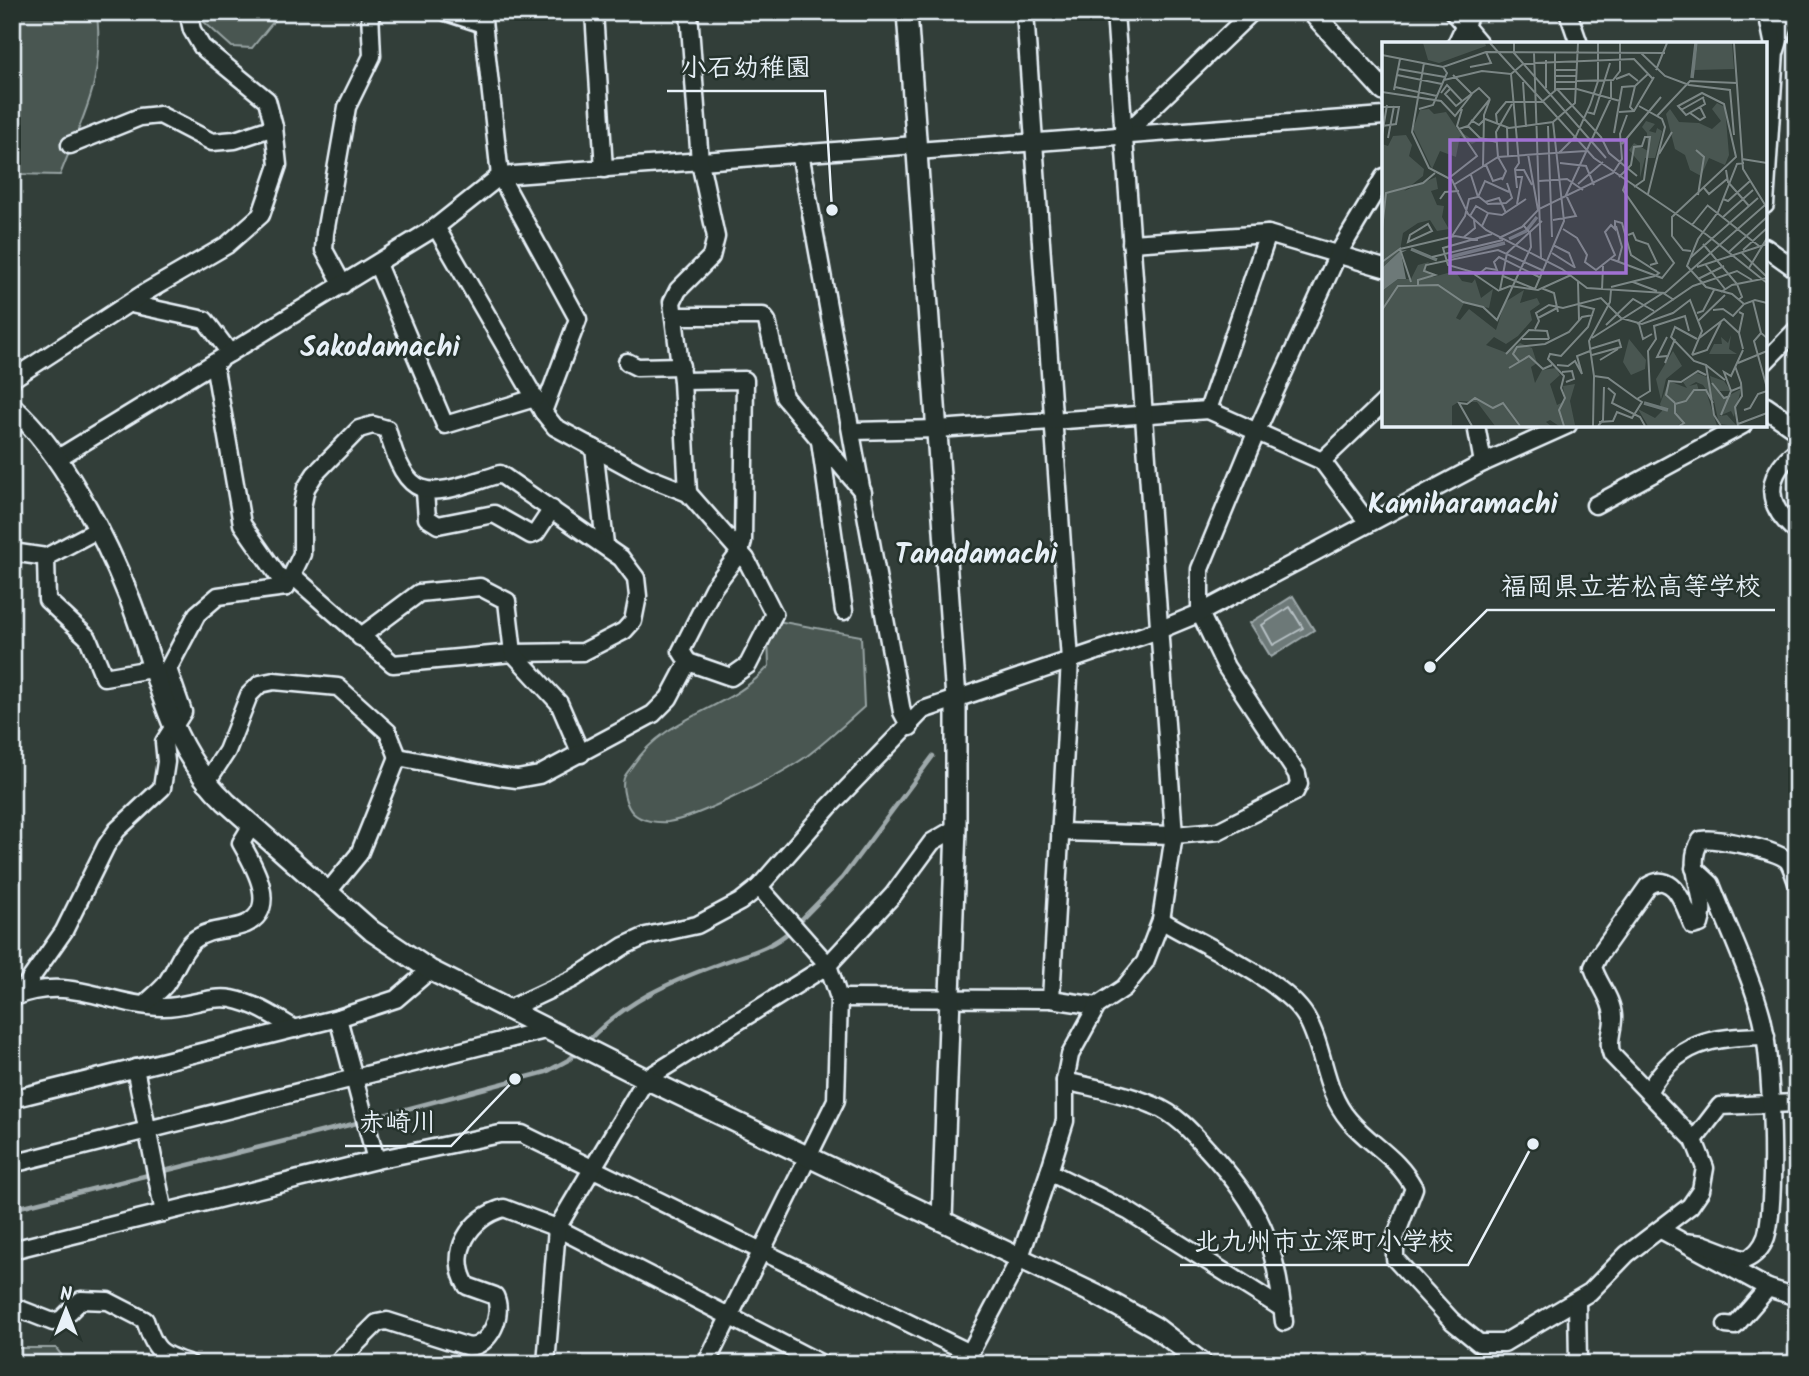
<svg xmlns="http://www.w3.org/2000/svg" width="1809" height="1376" viewBox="0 0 1809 1376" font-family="Kalam,'Klee One',sans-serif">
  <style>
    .green { fill: #495651; stroke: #98a4a4; stroke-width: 2 }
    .water { fill: #6d7978; stroke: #9ea9ab; stroke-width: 2 }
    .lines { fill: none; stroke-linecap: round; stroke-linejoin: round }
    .shore { stroke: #b7c1c5; stroke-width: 2 }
    .stream { stroke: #9ea9ab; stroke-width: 4.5 }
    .minor-casing { stroke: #e8f1f8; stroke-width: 21 }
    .tertiary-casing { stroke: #e8f1f8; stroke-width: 24 }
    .minor { stroke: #26332d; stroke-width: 16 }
    .tertiary { stroke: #26332d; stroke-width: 19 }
    .labels { text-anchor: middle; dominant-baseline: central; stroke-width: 5; stroke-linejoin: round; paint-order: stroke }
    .quarter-label { font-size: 28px; font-weight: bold; fill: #e8f1f8; stroke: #26332d }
    .inset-river { fill: none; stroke: #6d7978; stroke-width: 3.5 }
    .inset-road { fill: none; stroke: #7b8685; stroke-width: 2 }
    .view { fill: #a171d3; fill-opacity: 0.15; stroke: #a171d3; stroke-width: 3.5 }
    .inset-edge { fill: none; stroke: #e8f1f8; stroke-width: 3.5 }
    .leader { fill: none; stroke: #e8f1f8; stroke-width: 2.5 }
    .callout-dot { fill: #e8f1f8; stroke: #26332d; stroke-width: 2.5 }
    .callout-label { font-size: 26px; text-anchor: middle; font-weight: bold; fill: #e8f1f8; stroke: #26332d; stroke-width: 5; stroke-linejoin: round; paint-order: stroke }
  </style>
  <rect width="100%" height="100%" fill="#323e39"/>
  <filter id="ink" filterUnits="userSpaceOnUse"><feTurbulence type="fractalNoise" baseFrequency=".0143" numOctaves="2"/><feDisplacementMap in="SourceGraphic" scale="14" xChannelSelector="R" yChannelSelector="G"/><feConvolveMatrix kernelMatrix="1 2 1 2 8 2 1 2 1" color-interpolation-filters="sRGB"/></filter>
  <g filter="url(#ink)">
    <g class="green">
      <path d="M12,12H97C104,85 85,110 60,175L12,174Z"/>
      <path d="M193,12H269L274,21L252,48L232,47Z"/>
      <path d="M772,620L861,636L864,707C846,723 827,741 807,756C782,774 698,818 668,822C657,823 641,821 633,813C626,806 621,788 624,778C625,774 631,768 633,765C668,713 728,712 769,666L768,636Z"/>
      <path d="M12,1348H56L68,1364H12Z"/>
    </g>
    <path class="water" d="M1293,596L1314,630L1271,657L1250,623Z"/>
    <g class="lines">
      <path class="shore" d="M1290,607L1303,628L1273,645L1262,625Z"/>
      <g class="stream">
        <path d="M797,924L842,878L933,756"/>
        <path d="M587,1042C624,1002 669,982 719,964C745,954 771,949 791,930"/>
        <path d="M369,1119L546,1072L570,1059L578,1051"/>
        <path d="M12,1209L361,1122"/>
      </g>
      <g class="minor-casing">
        <g id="minor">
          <path d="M446,12L483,24"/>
          <path d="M482,12L500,176L578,319L543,412"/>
          <path d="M594,12L604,169"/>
          <path d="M1025,12L1070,660L1051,999"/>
          <path d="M1453,12L1480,44"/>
          <path d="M1568,12L1579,44"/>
          <path d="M1456,44L1471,12"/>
          <path d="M1776,50L1788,12"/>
          <path d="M1124,135L1252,12"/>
          <path d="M70,145L140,117L160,115L212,142L235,140L274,127"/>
          <path d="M917,151L1384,116"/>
          <path d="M800,153L902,712L910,727"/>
          <path d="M1765,205L1775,51L1767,12"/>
          <path d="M436,227L543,412L555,427L645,476L688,493L746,559L774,614"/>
          <path d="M1131,243L1268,234L1384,268"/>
          <path d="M1765,247L1797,270"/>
          <path d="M377,264L445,425L535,398"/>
          <path d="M343,285L324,250L325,233L347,107L372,56L370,12"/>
          <path d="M131,304L205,320L230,353"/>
          <path d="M674,316H763L767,321L784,397L863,492"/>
          <path d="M627,362L637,367L681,366"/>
          <path d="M1765,362L1797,329"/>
          <path d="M214,363L242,524L286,587"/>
          <path d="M12,379L146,292L227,245L261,215L278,165L274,127L267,100L202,47L192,30L188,12"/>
          <path d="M682,381L745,380L743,541L740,552L713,588L681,651L688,662"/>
          <path d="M1208,410L1268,234"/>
          <path d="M1476,425L1483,463"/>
          <path d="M853,431L938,429L1208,410L1322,461L1368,523"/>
          <path d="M820,441L844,611"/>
          <path d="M594,448L605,544"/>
          <path d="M1797,450C1763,476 1765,506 1797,532"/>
          <path d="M58,458L436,227L500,176L916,145"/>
          <path d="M1322,461L1384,402"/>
          <path d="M425,492L427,518L438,525L494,514L531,535L536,533L552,509"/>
          <path d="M688,493L682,381L672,302L678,290L711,257L716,237L700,162L689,12"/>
          <path d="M1595,505L1743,425"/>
          <path d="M12,552L46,557L97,530"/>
          <path d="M46,557L47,600L88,638L104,677L151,669"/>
          <path d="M286,587L302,554V507L306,488L315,474L359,429L373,425L387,429C409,511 433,494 500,474L621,558L636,578L638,596L633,621L624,631L583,652L513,653L393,664L292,575"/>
          <path d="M360,637L419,593L480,587L507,601L513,653L559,703L581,754"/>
          <path d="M206,783L227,751L249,695L260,684L274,681L338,687L388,732L398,757"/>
          <path d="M1060,832L1174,835L1218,831L1295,792L1299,784L1297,774L1226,667L1200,613V569L1256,433L1338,254L1384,177"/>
          <path d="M327,893L359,854L398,757L501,777L517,779L539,775L653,714L669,698L688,662L731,677L748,665L774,614"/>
          <path d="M1161,920C1200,944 1283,979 1306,1017C1325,1049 1323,1090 1349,1120C1371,1146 1397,1156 1414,1188L1395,1238V1259L1452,1321L1479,1343H1504L1590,1292L1627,1254L1690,1206L1701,1190L1705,1168L1694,1140L1612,1055C1606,1042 1614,1029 1613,1016C1612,998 1598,984 1593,967L1599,955L1648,886C1675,869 1685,908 1693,926L1700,924C1710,896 1683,867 1701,840C1715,837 1779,850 1788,861C1792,866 1794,876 1797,882"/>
          <path d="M19,995L64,931L106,846L117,830L162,788L166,762L164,742L183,712L168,669L197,614L218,596L286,587"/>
          <path d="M14,997C69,974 110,1006 162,1007C185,1008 210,995 232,999C256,1004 274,1016 295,1029"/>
          <path d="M839,998L1051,999L1097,1006"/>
          <path d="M145,1004C151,998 159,992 165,985C175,972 181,951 194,940C209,928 229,931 246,924C280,908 253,864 241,843L252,825"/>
          <path d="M509,1009L573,979L624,946L646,936L697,925L740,902L759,887L829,807L923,710L1159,630L1200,613L1483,463L1568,425"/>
          <path d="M338,1018L376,1160"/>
          <path d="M135,1068L164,1213"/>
          <path d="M1065,1081C1094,1088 1125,1093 1153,1105C1176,1114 1191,1131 1207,1149C1262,1209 1275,1241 1284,1322"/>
          <path d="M1648,1092C1677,1041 1712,1037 1766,1036"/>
          <path d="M12,1099L338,1018L396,999L430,970"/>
          <path d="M1694,1140L1720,1106L1797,1103"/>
          <path d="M12,1164L549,1029"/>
          <path d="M1049,1172L1128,1211L1283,1309"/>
          <path d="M1661,1230L1768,1288L1797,1297"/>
          <path d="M1684,1242L1703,1244L1745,1260C1754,1256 1762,1248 1766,1237C1777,1201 1772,1052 1761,1014C1749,970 1727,926 1711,884L1694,868"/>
          <path d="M12,1250L376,1160L500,1134H522L970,1353"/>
          <path d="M1577,1301L1578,1364"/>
          <path d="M12,1306L53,1322L62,1319L81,1300L108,1301L145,1320C155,1351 159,1354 190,1364"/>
          <path d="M1726,1325L1735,1326L1768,1288"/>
          <path d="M336,1364L377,1323L387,1321L469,1347C490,1346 504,1315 495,1296L467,1286C447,1253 470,1217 504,1208L557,1228L822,1364"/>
          <path d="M546,1364L557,1228L646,1079L828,965L893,895L932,842L956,828"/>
          <path d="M706,1364L836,1100L839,998L828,965L759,887"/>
          <path d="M964,1364L1019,1260L1049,1172L1065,1121V1081L1070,1055L1097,1006L1124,988L1145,962L1161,920L1174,835L1115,12"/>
        </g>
      </g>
      <g class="tertiary-casing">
        <g id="tertiary">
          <path d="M907,12L956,699V828L942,1220"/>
          <path d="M1312,12L1384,91"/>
          <path d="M12,407C61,449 105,537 129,597C159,672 164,743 226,802L372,931L430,970L646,1079L1103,1298L1155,1327L1203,1364"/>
          <path d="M1765,407L1797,429"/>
        </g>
      </g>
      <use href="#minor" class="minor"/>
      <use href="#tertiary" class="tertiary"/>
    </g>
  </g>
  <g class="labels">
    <g class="quarter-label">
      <text x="380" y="348">Sakodamachi</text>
      <text x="1463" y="505">Kamiharamachi</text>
      <text x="976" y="555">Tanadamachi</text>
    </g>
  </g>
  <g transform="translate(1382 42)">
    <rect width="385" height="385" fill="#323e39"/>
    <path d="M41,1H103L104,4L57,21L46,18ZM316,1H350L352,27L312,28ZM335,61L343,65L347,113L343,123L327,116L319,134L308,128L303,113L293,107L284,72L288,67L297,80L317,81L330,87L339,79L330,67ZM47,67L52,72L64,70L76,88L94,100L90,102L78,94L74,115L58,109L50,127L31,87L38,68ZM264,79L273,82L267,89L274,91L272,97L275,86L280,89L273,116H263L258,136V121L247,108L252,101L266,109L265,91L260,85ZM24,93L30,103L27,114L42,127L41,134L22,149L54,135L56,147L49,149L55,163L62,164L60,175L67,187L55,189L48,178L36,181L21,191L18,209L0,226V102L6,104L11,94ZM47,220L42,226L51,235L73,229L80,239L90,241L93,237L99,256L111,247L107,266L82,261L74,276L78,278L87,267L114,288L123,260L142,248L138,261L155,256L158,262L148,269L150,278L136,294L124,302L112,295L104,303L125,311L138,301L150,306L155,321L149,325L153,341L160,328L174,326L178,333L168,342L175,363L183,359L181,344L193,342L188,359L193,383L177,384L168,378L164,380L169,384H113L95,360L78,359L70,364V384H0V249L16,237H29L36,223ZM349,293L347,307L355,312H327L332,302H340L339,295L346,301ZM247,297L264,318L263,327L249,333L241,320ZM291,309L300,324L284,337L279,358L274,337ZM315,331L327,336L330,346L328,334L342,339L349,349H336L342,356L359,347L352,375L349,369L337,374L345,373L355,384L337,382L332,359L321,343L314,340L307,344L315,342L317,349H324L335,384H298L301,380L295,384H266L256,367L273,376L280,369L278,362L287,339L305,346L301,340Z" fill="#495651"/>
    <path d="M25,208L19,211L24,237H16L0,249V226L18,209Z" fill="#6d7978"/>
    <path class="inset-river" d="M310,36L314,1M127,197L144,189L155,175M29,207L55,218M68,215L123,201M262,361L286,368"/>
    <path class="inset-road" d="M108,1L212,116L325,193L385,241M132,1V11L224,116M352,1L361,127L385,166M152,11L159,216M173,11V48M259,11L283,34L307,43L348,48L352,93M0,13L61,25L104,10L283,11M42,21L30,90L47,126L70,138L86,172L104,188L180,227L205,246L283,251L383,163M152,21L252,17L271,37M88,25L109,21L104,10M16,27L63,35M173,28H195M274,28L285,1M129,32L137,121L133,127L135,146M15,33L60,42M71,33L90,52M173,34H195M234,37L247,32L256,39M62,38L100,29L129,32L141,22H152M195,39L231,38L238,29V1M141,40L144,85M173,40H195M13,45L55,54M69,46L63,52L74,64L97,46L108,57M164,46V18M175,47L219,95L227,111L255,134M12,48L18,17M0,50L59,59L73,74L90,52M59,51L65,43L80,59M257,64L280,77L283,85L266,152M0,65H17L14,82L0,84M37,67L51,63L65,31L61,25M299,68L322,55M252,69L248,65L253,44L266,32M205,70L212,72L228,21M237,70L252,69L272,35M308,71L318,78L323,75L318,65M275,74L308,39L355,41M89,78L97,83L103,77L127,86L171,80L193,61L196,1M115,81L114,72L124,60H160L175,47H195L238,59M86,84L98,96L115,100M166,84L170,195M125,86L126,114M77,87L86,84L108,57M232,91L240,45L253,44M0,93L5,63M6,96L12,64M240,102L279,55M314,108L322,115L316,153M177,111L194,94L208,63L216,39V1M146,112L156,168M157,112L204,109M277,112L290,90M360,117L385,121M178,121L204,124L212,143M104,123L111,139L120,136M101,125L102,73L108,57M133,128H142L150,143M344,128L346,140L367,164M89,133L96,155M134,135H140L135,162M237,135L249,123L252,105L260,104L263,95H268L262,138L252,145M67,136L95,114L75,84L80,67M120,138L124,129L116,115L114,90L130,62M157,139L185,137L201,148M73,142L116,115L157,112M196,142L221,120M322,146L327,152L345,137M96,154L106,162L124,161L130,156L125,141M58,157L63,150L77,149M341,157L346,159L368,139M103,160L117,156L124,171M325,163L377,204M88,174L94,164L106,171M341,175L371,148M171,178L194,174L184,153L229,56V39M160,179L125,211L118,248L128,244L156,248L189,233M46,182L50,189L26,200L28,193ZM310,183L326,163M100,184L106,171L120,173L144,157M234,184L240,205L236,220M0,187L4,151L41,141L53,131M181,187L195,196L205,213L203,220L214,228L233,213L223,190L229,183L233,187V179L240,181L249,213L277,231L273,234M110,192L61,206L66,223L97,232L104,226L115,228L112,220L117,215L159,236M246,193L251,191L254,198L266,202L275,221L268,223M70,194L83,174L87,157L96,155L103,139L127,150M82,195L93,186L92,178M117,196L140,185L157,167L231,131L240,117L238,92L245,73M321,202L355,242L360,255L356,258M171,203L187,211L193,226M18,207L73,194L96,198M18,207L29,240M361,208L385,186M309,209L301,208L290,194V175L354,115L342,62L320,51L296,64L304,73L323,62L321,56M347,210L385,175M170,211L192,225M360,211L385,235M50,215L121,198M308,216L376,156M229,217L280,236L292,221L241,148L244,140M0,220L19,206M323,222L343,247M315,225L385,202M367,226L385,196M92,232L117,249M121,234L153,247M316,237L342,224M196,240L197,278M251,240L275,249M36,243V238L53,233L42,229L44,223L116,208L162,229M229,245L273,234M159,246L172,251L176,270M153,247L182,179L171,80M220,248L221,224M339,250L350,243L385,236M371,259L379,291L385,296M362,262L350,252L324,245L305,224L316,197L336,170L355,122L362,121M0,268L16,244L56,243L81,260L101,265L115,278L149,205L148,191L142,184M331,268L341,267L351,274L362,262L373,258L385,261M357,270L361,272L357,291L361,307M315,271L321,269L332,248M156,276L175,266M316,279L343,253M255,282L311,244L355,229L370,238M257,282L261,297L270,292M224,283L251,257L272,269M153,287L157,279L154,271L167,263L181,266L219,256L239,276L260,282L291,271L308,258L320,289L310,313M379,291L372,299L385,346M285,295L275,315L285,314M210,296L281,251L292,258M140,297H167M315,297L293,285L289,295L312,319L324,323L332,373L339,384M316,297L342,277L357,291M208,307L237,298L239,305L210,313M124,312L147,288L165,289L167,297M310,313L325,308L339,280M218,318L236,307M137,319L131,312L135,305L163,302L187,290L200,275L211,273M283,321L293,297M356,321L385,309M175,323L186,324L193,319L200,332M324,323L343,338M353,324L359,341L360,354L353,365L356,384M127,326L147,314L161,327L170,323M180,330L190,329L192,337L184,340M200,332L195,314L208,309M212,334L226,336L255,357M330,341L342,356L348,354M226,346L233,352L230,361L258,375L263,384M349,349L342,330L349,334L361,308M255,357L268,349L266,309L274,297L272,284L303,274L307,289M293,361L284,353L287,339L299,340L316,329L324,333M362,368L368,366L376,352L385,349M339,373L349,349L359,345M217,380L231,379L235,370L250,376L260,360L255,357M356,382L385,371M90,384L77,361L85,362L93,356L111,366L121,361L138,384M182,384L177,368L183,356L179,346L182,334L166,317L168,312L179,314L206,285L212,267L196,263M211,384L212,334L207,299L228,260L229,248M216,384L221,378L222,345M297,384L302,381L293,371V362L304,359L312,348H324L331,361"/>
    <path class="view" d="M68,98H244V231H68Z"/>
    <rect width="385" height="385" class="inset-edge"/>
  </g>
  <path class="leader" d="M832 210L825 91H667M1430 667L1487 610H1775M515 1079L451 1146H345M1533 1144L1468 1265H1180"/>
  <g class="callout-dot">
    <circle cx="832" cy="210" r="7"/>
    <circle cx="1430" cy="667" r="7"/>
    <circle cx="515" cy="1079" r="7"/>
    <circle cx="1533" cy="1144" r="7"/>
  </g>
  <g class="callout-label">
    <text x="746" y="76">小石幼稚園</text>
    <text x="1631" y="595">福岡県立若松高等学校</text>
    <text x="398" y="1131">赤崎川</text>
    <text x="1324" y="1250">北九州市立深町小学校</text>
  </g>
  <rect width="1809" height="1376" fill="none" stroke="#26332d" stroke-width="42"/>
  <rect x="21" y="21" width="1767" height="1334" fill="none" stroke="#e8f1f8" stroke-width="2.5" filter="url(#ink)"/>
  <g transform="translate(66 1310)" stroke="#26332d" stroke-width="5" paint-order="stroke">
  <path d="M0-5L12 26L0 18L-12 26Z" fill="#e8f1f8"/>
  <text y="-10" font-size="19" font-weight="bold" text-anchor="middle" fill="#e8f1f8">N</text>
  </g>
</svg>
